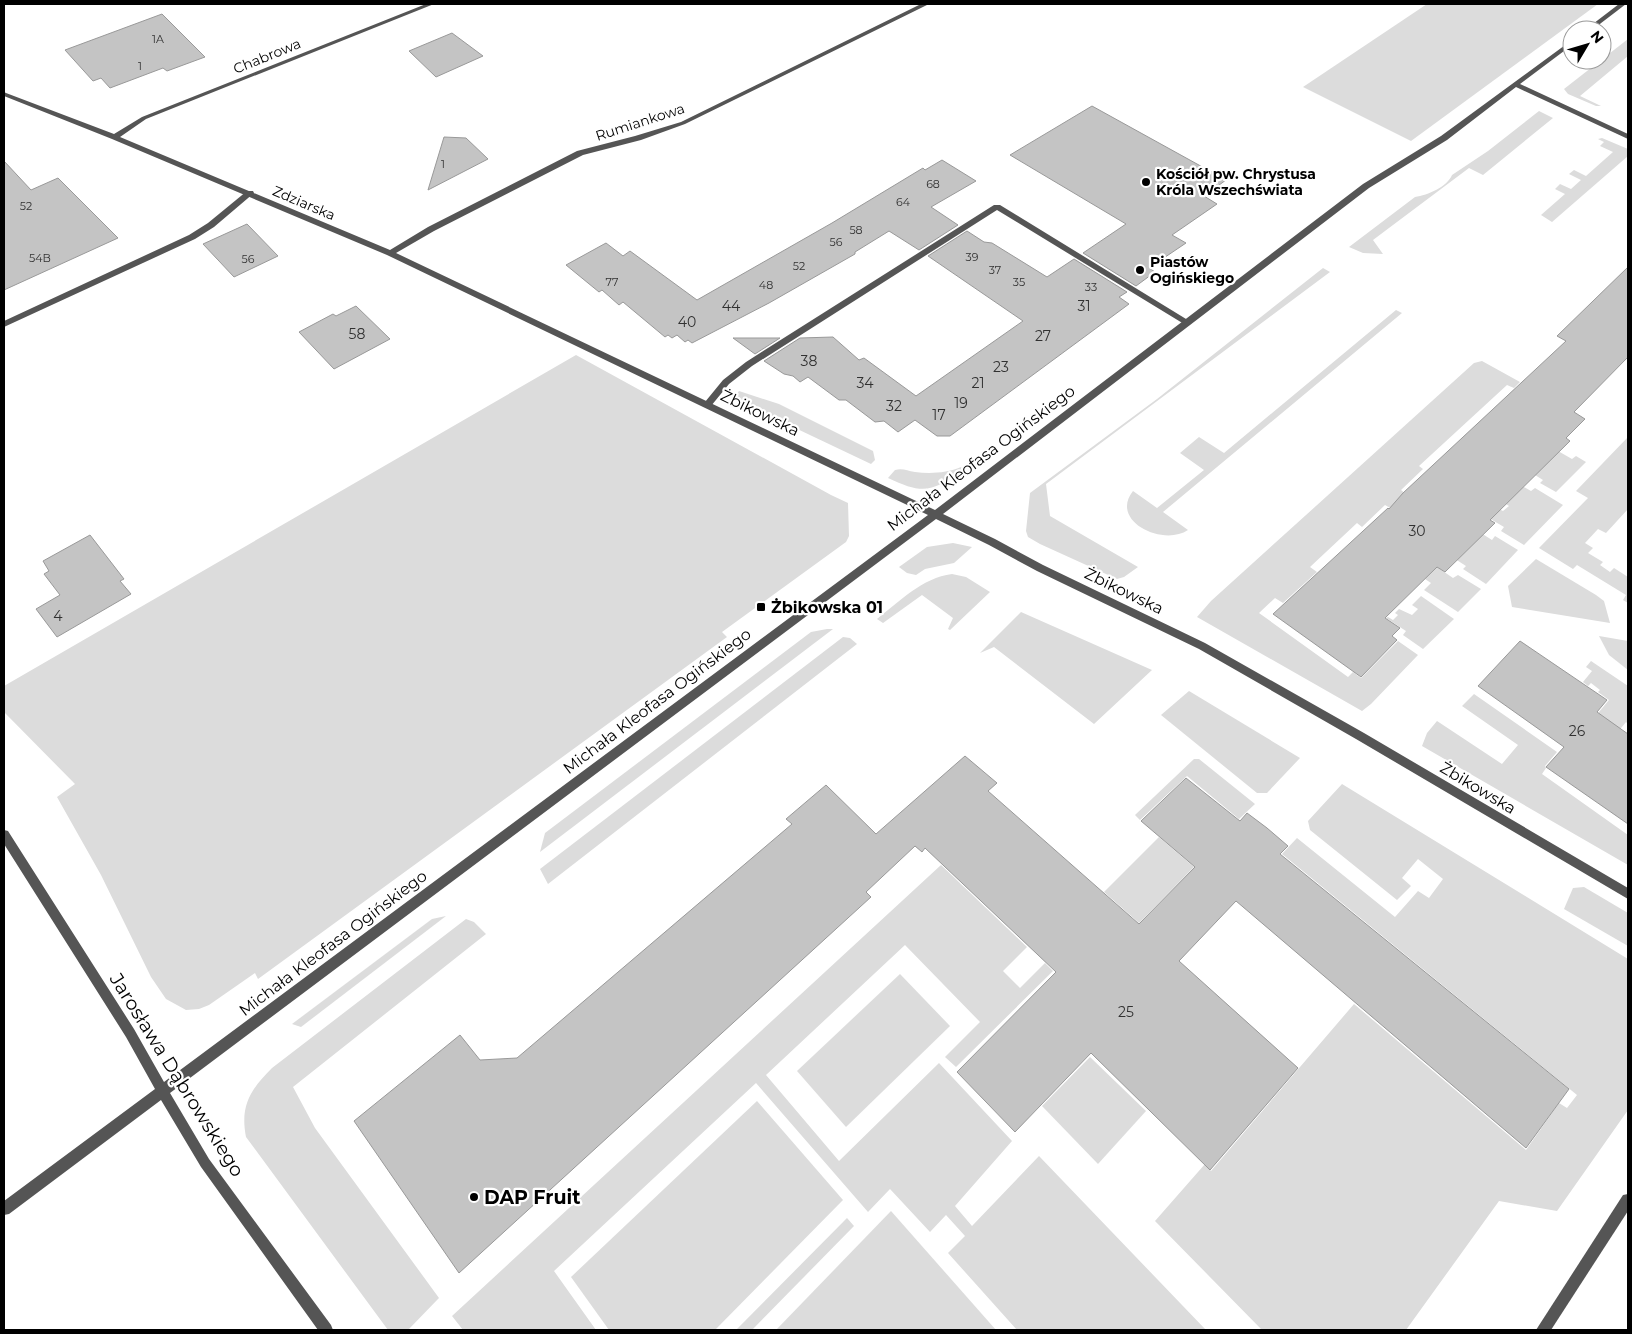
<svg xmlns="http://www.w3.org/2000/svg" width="1632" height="1334" viewBox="0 0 1632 1334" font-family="Montserrat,sans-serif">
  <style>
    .green { fill: #dcdcdc }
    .building { fill: #c4c4c4; stroke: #999 }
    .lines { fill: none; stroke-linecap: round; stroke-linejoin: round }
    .lane { fill: #555; fill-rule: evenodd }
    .street { fill: #555; fill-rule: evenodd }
    .poi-dot { fill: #000; stroke: #fff; stroke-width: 2 }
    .labels { text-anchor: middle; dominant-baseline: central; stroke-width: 4.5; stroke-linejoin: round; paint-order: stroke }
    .far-number-label { font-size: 11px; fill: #313131 }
    .far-street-label { font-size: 14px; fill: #000; stroke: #fff }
    .far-poi-label { font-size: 14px; font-weight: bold; fill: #000; stroke: #fff; text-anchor: start }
    .number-label { font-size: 14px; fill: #313131 }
    .street-label { font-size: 16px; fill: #000; stroke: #fff }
    .poi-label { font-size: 16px; font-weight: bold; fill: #000; stroke: #fff; text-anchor: start }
    .near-street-label { font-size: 19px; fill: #000; stroke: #fff }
    .near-poi-label { font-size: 19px; font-weight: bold; fill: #000; stroke: #fff; text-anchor: start }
  </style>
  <rect width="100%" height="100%" fill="#fff"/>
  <g class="green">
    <path d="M1427,4H1598L1411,141L1303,87Z"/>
    <path d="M1628,39V56L1580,96L1601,106H1596L1568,94L1564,89Z"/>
    <path d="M1539,111L1553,118L1483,175L1469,168L1373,240L1383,254L1363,253L1349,247L1415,197C1428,195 1447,187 1452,175L1488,151Z"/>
    <path d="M1602,138L1628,149V156L1552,222L1541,215L1565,194L1555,189L1560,184L1571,189L1581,180L1569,174L1574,170L1586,176L1613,152L1600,146L1604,142L1598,139Z"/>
    <path d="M1323,268L1330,272L1046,484L1050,516L1138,567L1124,577L1117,579L1040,544L1028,537L1026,531L1030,493L1157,399Z"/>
    <path d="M1396,310L1402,313L1163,512L1188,530C1163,547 1109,521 1133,491L1157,508L1204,470L1180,453L1199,437L1224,453Z"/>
    <path d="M576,355L831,495L848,503L849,536L846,542L722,632L727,637L258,979L255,973L209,1005L199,1009L186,1010L166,999L151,977L101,875L57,797L75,784L4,712V686Z"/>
    <path d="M1482,361L1520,382L1514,388L1507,385L1419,466L1423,469L1401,490L1407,495L1392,509L1385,505L1362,527L1357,523L1310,567L1317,572L1283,603L1275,598L1259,613L1348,677L1353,672L1361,678L1398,641L1418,655L1371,704L1362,711L1197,617L1211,601L1474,363Z"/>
    <path d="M739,391L779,404L873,451L875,460L871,464L738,401L736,395Z"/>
    <path d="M1628,437V509L1606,533L1598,529L1585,543L1593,548L1588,553L1603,562L1600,565L1610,572L1614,568L1628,577V603L1623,600L1626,595L1577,565L1573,569L1539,548L1588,498L1576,491Z"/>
    <path d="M1551,447L1572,459L1576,456L1586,462L1556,492L1540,483L1543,480L1527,470Z"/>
    <path d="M961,467L964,469C932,492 924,495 888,478L895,470C903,468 907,471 915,472C930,474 947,473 961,467Z"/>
    <path d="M1515,482L1531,491L1535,488L1563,505L1524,545L1501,531L1504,527L1487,517L1497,508L1503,511L1509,506L1503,502Z"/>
    <path d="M1481,533L1492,540L1495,536L1518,550L1486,584L1463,569L1466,566L1449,555Z"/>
    <path d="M953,543L972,547L954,563L925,569L916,575L907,573L899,567L927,547Z"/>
    <path d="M1536,559L1596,595L1604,601L1610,623L1512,607L1508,586Z"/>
    <path d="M1437,567L1453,578L1458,575L1481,589L1458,612L1424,590L1431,583L1425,579Z"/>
    <path d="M952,574L966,577L990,592L950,630L948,629L953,618L922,595L883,623L877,619C900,601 922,578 952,574Z"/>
    <path d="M1421,596L1454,619L1423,649L1403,635L1406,631L1386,618L1388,617L1393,620L1398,615L1395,613L1399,609L1412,615L1418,609L1412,605Z"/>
    <path d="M1021,612L1152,670L1094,724L994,647L980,653Z"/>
    <path d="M827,629H833L540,852L545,833L811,632Z"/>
    <path d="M1599,636L1628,641V670L1609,655Z"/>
    <path d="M843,637L850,638L857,644L548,884L540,869Z"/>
    <path d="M1591,661L1628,686V724L1626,722L1617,733L1594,718L1609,700L1598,692L1600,690L1591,683L1588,686L1583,682L1592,671L1586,667Z"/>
    <path d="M1189,691L1300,758L1267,793H1257L1161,715Z"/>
    <path d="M1474,694L1557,752L1545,766L1546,768L1542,774L1628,835V865L1422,746L1427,733L1437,721L1502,764L1518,745L1462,706Z"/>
    <path d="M1194,759H1199L1255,804L1239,819L1187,776L1140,820L1135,815Z"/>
    <path d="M1342,784L1628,959V1110L1557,1211L1499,1201L1406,1330H1262L1155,1221L1205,1164L1211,1171L1354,1004L1526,1150L1559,1103L1567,1108L1577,1095L1282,854L1297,838L1395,917L1418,891L1429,898L1443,879L1418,859L1402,878L1411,886L1397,900L1310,830L1308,821Z"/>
    <path d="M1159,837L1194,867L1139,923L1104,892Z"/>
    <path d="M941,865L1027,947L1003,971L1020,988L1045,963L1053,971L956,1067L945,1057L980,1022L905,945L766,1075L839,1161L939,1063L1012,1141L955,1206L972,1226L1039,1156L1206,1330H1017L948,1253L965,1236L946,1215L930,1232L890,1189L868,1212L756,1083L554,1271L596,1330H463L452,1316Z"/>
    <path d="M1584,887L1628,913V946L1564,909L1573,888Z"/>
    <path d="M446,916L301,1027L292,1024L432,919Z"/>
    <path d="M466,919L474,922L486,934L293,1087L315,1128L439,1298L408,1330H388L246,1137C240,1106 250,1090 272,1068Z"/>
    <path d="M900,974L950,1026L846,1127L797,1071Z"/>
    <path d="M1090,1057L1146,1111L1098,1164L1042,1106Z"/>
    <path d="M757,1101L843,1200L715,1330H609L571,1277Z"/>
    <path d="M891,1211L996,1330H776Z"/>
    <path d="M847,1218L854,1226L752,1330H736Z"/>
  </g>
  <g class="building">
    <path d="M162,14L205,57L167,71L163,68L110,88L101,78L93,81L65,50Z"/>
    <path d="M452,33L483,56L436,77L409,51Z"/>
    <path d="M1092,106L1226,180L1204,196L1217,204L1172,235L1186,243L1149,268L1155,272L1136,286L1083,253L1126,224L1010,155Z"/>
    <path d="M444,137L466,138L488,159L428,190Z"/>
    <path d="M942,160L976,181L931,207L958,225L919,250L889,231L855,252V254L769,303L692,343L688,340L685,342L677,335L672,338L668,335L665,337L623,302L619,305L602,290L599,292L566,265L606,243L623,256L630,251L697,300L832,223L923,168L925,170Z"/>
    <path d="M4,161L31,190L58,178L118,238L4,290Z"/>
    <path d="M247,224L278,256L234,277L203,244Z"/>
    <path d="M967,231L984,242L992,243L1047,277L1074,259L1127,292L1119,297L1129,304L950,436H937L915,420L898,432L884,421L875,422L846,400H839L808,377L800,382L793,376L784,374L764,361L800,338L833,337L859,360L864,358L916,396L1023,321L928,256Z"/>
    <path d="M1628,267V357L1574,412L1585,419L1566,438L1570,441L1490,520L1495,523L1445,572L1437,567L1385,618L1400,628L1392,636L1397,640L1361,677L1273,614L1388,508L1389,509L1403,493L1566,341L1557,336Z"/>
    <path d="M356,306L390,339L334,369L299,332L333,314L336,316Z"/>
    <path d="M733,338H780L755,354Z"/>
    <path d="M90,535L124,579L120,581L131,594L57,637L36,609L60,595L44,574L49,571L43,561Z"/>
    <path d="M1520,641L1607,700L1597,712L1628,734V824L1546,767L1564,747L1478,686Z"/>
    <path d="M965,756L997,783L988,791L1139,924L1195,867L1141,821L1186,778L1240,821L1247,813L1267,828L1288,846L1280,854L1569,1089L1526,1148L1236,901L1179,961L1298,1068L1210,1170L1091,1053L1015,1132L957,1072L1056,972L925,848L922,852L915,846L866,892L871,897L459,1273L354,1121L460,1035L480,1060L517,1058L792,824L786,819L826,785L876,834Z"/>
  </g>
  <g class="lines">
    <g class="lane">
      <path d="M247,191H253L254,193L214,227L195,239L4,327V321L189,235L208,223Z"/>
      <path d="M994,205H1000L1191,322L1187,325L1184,324L997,210L752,366L729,384L711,406H705L704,404L705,402L723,380L746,362Z"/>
    </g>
    <g class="street">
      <path d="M426,4H434L146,119L120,137L390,250L428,227L577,151L635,136L681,122L921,4H929L685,124L641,140L583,155L434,231L396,253L935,510L1363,184L1441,136L1572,40V45L1520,84L1628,134V139L1516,87L1447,140L1369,188L943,514L995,539L1043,565L1205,643L1364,733L1628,888V899L1356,739L1199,649L1037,571L989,545L936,519L170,1093L209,1159L331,1325L333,1330H318L201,1167L161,1100L9,1214L4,1215V1201L155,1089L126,1037L4,844V830L8,831L134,1029L164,1082L928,515L387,255L112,139L4,96V92L6,93L114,134L142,117Z"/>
      <path d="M1619,4H1626L1592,30H1585Z"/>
      <path d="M1628,1194V1211L1551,1330H1536L1623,1195Z"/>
    </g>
  </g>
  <g class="poi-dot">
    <circle cx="1146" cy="182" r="5"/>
    <circle cx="1140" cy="270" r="5"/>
    <rect x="756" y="602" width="10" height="10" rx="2.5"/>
    <circle cx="474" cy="1197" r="5"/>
  </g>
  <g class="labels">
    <g class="far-number-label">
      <text x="158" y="39">1A</text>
      <text x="140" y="66">1</text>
      <text x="443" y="164">1</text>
      <text x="933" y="184">68</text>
      <text x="903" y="202">64</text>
      <text x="26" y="206">52</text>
      <text x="856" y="230">58</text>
      <text x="836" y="242">56</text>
      <text x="972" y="257">39</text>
      <text x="40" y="258">54B</text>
      <text x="248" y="259">56</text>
      <text x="799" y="266">52</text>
      <text x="995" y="270">37</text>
      <text x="612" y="282">77</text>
      <text x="1019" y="282">35</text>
      <text x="766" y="285">48</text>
      <text x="1091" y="287">33</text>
    </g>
    <g class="far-street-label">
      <text transform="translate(267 56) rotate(-22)">Chabrowa</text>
      <text transform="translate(640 122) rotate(-18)">Rumiankowa</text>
      <text transform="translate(304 203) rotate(23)">Zdziarska</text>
    </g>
    <g class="far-poi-label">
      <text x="1156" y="174">Kościół pw. Chrystusa<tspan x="1156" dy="16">Króla Wszechświata</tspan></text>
      <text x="1150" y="262">Piastów<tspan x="1150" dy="16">Ogińskiego</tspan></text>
    </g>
    <g class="number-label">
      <text x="731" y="306">44</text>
      <text x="1084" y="306">31</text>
      <text x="687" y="322">40</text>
      <text x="357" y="334">58</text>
      <text x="1043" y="336">27</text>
      <text x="809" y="361">38</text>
      <text x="1001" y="367">23</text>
      <text x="865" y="383">34</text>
      <text x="978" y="383">21</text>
      <text x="961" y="403">19</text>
      <text x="894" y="406">32</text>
      <text x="939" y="415">17</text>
      <text x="1417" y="531">30</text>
      <text x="58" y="616">4</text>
      <text x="1577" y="731">26</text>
      <text x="1126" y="1012">25</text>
    </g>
    <g class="street-label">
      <text transform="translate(760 413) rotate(26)">Żbikowska</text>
      <text transform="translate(981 458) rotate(-37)">Michała Kleofasa Ogińskiego</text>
      <text transform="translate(1124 591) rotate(26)">Żbikowska</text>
      <text transform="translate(657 701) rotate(-37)">Michała Kleofasa Ogińskiego</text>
      <text transform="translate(1478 788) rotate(31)">Żbikowska</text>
      <text transform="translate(333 943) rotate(-37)">Michała Kleofasa Ogińskiego</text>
    </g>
    <g class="poi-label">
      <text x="771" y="607">Żbikowska 01</text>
    </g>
    <g class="near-street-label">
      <text transform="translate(177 1075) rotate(58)">Jarosława Dąbrowskiego</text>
    </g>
    <g class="near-poi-label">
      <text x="484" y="1197">DAP Fruit</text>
    </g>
  </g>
  <rect width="1632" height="1334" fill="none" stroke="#000000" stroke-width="10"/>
  <g transform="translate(1587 45) rotate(52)"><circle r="24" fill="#ffffff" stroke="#999999"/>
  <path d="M0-4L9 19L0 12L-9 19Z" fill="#000000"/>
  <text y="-8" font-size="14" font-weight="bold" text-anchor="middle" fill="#000000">N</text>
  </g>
</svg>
